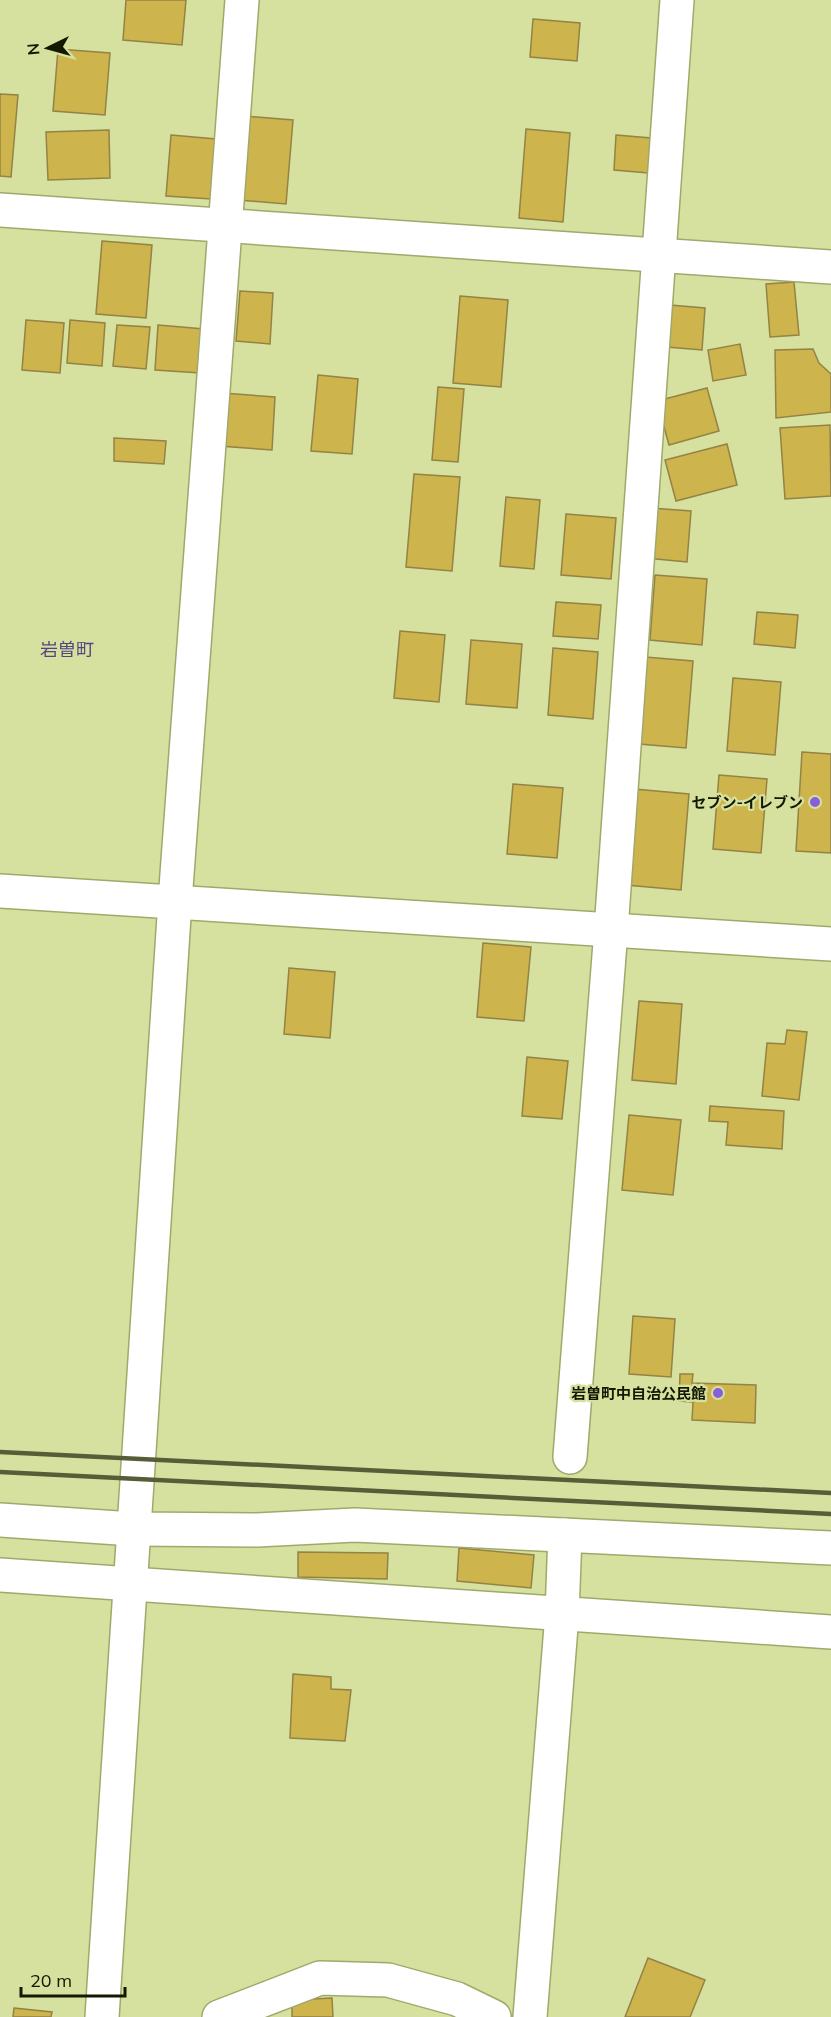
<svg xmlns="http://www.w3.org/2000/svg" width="831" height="2017" viewBox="0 0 831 2017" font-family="Mulish,'Noto Sans JP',sans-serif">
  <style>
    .building { fill: #cdb44d; stroke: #938345; stroke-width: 1.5 }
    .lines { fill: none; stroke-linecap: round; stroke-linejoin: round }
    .minor-casing { stroke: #a0a96b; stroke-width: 36 }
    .minor { stroke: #fff; stroke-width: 33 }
    .rail { stroke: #585d38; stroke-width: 4.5 }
    .poi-dot { fill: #875fda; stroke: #d6e09f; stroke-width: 2 }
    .labels { text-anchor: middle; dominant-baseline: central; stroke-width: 4.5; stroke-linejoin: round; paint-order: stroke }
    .poi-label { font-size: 15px; font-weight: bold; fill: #151801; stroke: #d6e09f; text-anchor: end }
    .quarter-label { font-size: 18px; fill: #564482; stroke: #d6e09f }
  </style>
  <rect width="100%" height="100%" fill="#d6e09f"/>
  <g class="building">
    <path d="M126,0H186L182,45L123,40Z"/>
    <path d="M533,19L580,23L577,61L530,57Z"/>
    <path d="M58,49L110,53L105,115L53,111Z"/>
    <path d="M0,94L18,95L11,177L0,176Z"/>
    <path d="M245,116L293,120L286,204L238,200Z"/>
    <path d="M526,129L570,133L563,222L519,218Z"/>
    <path d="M109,130L110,178L48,180L46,132Z"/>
    <path d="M171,135L216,139L211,199L166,196Z"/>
    <path d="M616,135L651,138L648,173L614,170Z"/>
    <path d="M102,241L152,245L146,318L96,314Z"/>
    <path d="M794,282L799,335L770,337L766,284Z"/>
    <path d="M240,291L273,293L270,344L236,341Z"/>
    <path d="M460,296L508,300L501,387L453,383Z"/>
    <path d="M670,305L705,308L702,350L667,347Z"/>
    <path d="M26,320L64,323L60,373L22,370Z"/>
    <path d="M70,320L105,323L102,366L67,363Z"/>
    <path d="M117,325L150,327L146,369L113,366Z"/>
    <path d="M158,325L204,329L200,373L155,370Z"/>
    <path d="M740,344L746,375L713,381L708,350Z"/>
    <path d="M813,349L819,363L831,374V412L776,418L775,350Z"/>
    <path d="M318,375L358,379L352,454L311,451Z"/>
    <path d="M438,387L464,389L458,462L432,460Z"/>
    <path d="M707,388L719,431L669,445L657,401Z"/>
    <path d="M223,393L275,397L272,450L219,446Z"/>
    <path d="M830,425L831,496L785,499L780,428Z"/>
    <path d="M114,438L166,441L164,464L114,461Z"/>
    <path d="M727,444L737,485L676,501L665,460Z"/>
    <path d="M414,474L460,477L452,571L406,567Z"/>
    <path d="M506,497L540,500L534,569L500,566Z"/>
    <path d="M651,508L691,511L687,562L646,558Z"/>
    <path d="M566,514L616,518L611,579L561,575Z"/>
    <path d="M655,575L707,579L702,645L650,640Z"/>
    <path d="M556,602L601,605L598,639L553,636Z"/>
    <path d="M757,612L798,615L795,648L754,644Z"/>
    <path d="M400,631L445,635L439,702L394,698Z"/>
    <path d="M471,640L522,644L517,708L466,704Z"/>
    <path d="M553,648L598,652L593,719L548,715Z"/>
    <path d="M645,657L693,661L686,748L639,744Z"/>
    <path d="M733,678L781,682L775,755L727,751Z"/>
    <path d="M802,752L831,754V853L796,851Z"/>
    <path d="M719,775L767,779L761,853L713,849Z"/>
    <path d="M513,784L563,788L557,858L507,854Z"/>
    <path d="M634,789L689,794L681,890L626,885Z"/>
    <path d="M483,943L531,947L524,1021L477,1017Z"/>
    <path d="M289,968L335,972L330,1038L284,1034Z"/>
    <path d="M639,1001L682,1004L676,1084L632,1080Z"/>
    <path d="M787,1030L807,1032L799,1100L762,1096L767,1043L785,1044Z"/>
    <path d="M527,1057L568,1061L562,1119L522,1116Z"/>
    <path d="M710,1106L784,1111L782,1149L726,1145L728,1122L709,1121Z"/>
    <path d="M629,1115L681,1120L673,1195L622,1190Z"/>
    <path d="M633,1316L675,1319L671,1377L629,1374Z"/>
    <path d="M680,1374H693L692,1383L756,1385L755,1423L692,1420L693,1402L679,1401Z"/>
    <path d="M459,1548L534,1555L531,1588L457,1581Z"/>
    <path d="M298,1552L388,1553L387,1579L298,1577Z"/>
    <path d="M293,1674L331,1677V1689L351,1690L345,1741L290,1738Z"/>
    <path d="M648,1958L705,1980L690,2017H625Z"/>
    <path d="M332,1998L333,2017H292V2000Z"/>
    <path d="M14,2008L52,2012L51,2017H13Z"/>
  </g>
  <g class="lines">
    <g class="minor-casing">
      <g id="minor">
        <path d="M0,210L831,267"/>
        <path d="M0,891L831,944"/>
        <path d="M570,1457L611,930L677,0"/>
        <path d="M0,1520L133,1529L257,1530L355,1525L831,1548"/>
        <path d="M0,1575L831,1632"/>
        <path d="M102,2017L175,901L242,0"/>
        <path d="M219,2017L320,1978L388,1980L457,1999L494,2017"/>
        <path d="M530,2017L562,1614L565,1535"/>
      </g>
    </g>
    <use href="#minor" class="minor"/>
    <g class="rail">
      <path d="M0,1452L831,1493"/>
      <path d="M0,1472L831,1514"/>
    </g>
  </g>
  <g class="poi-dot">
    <circle cx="815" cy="802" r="6"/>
    <circle cx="718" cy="1393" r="6"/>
  </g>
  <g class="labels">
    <g class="poi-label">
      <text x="803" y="802">セブン-イレブン</text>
      <text x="706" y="1393">岩曽町中自治公民館</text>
    </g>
    <g class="quarter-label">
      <text x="67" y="649">岩曽町</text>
    </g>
  </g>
  <g transform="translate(48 48) rotate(265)" stroke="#d6e09f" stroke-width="4.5" paint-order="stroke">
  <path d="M0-4.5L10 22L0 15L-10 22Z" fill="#151801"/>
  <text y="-9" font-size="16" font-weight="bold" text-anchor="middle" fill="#151801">N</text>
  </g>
  <path d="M21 1987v9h104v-9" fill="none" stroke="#151801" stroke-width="3"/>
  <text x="30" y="1987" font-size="18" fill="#151801" stroke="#d6e09f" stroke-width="4.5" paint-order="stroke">20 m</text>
</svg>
